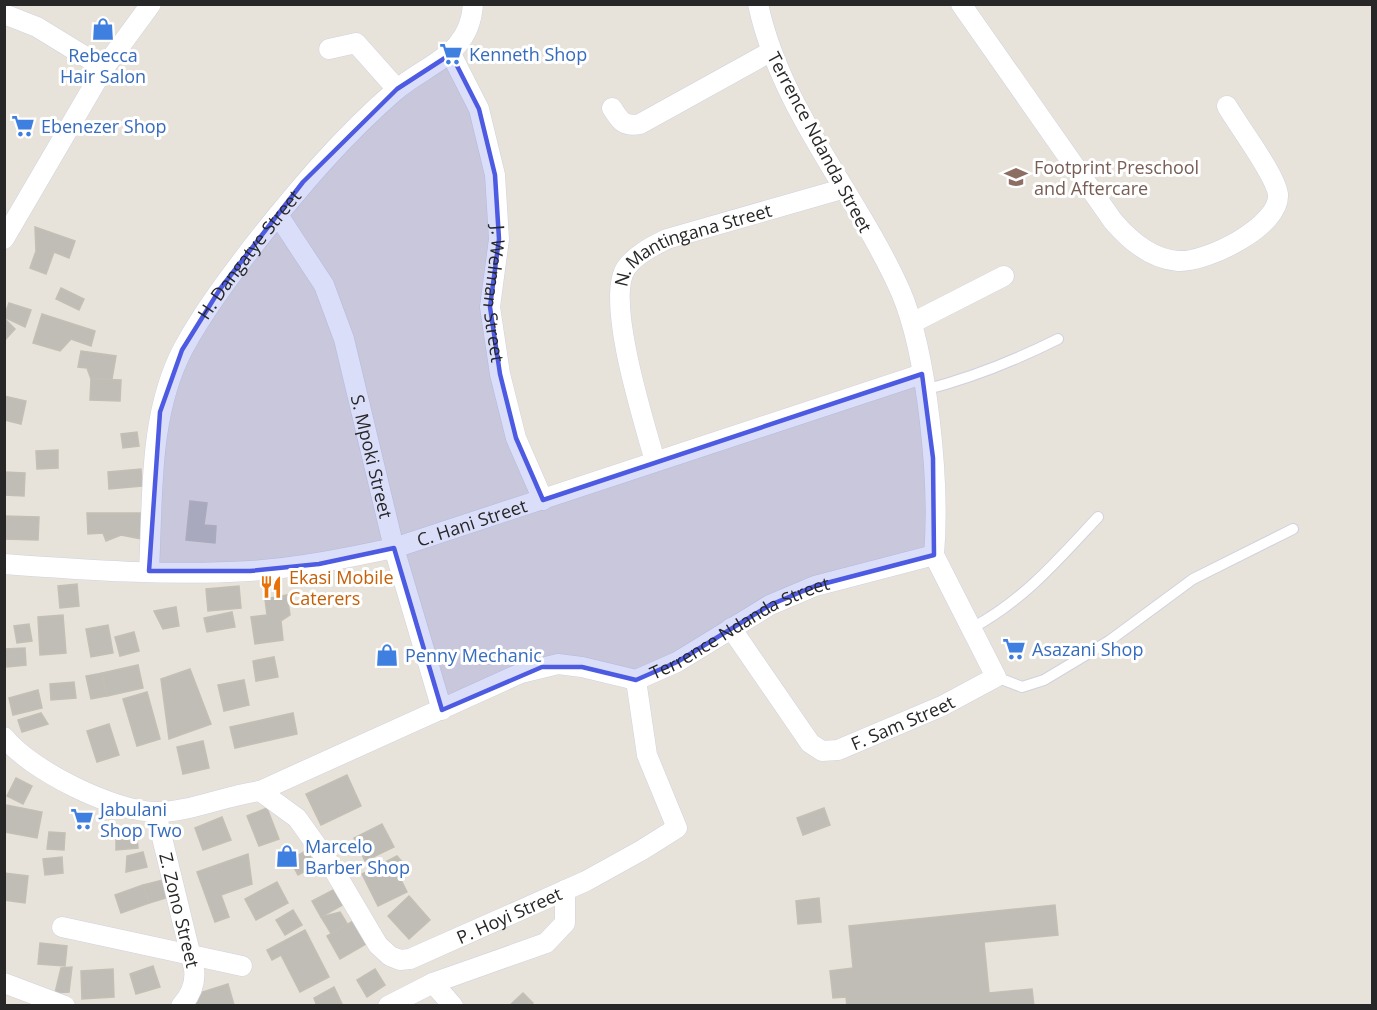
<svg xmlns="http://www.w3.org/2000/svg" width="1377" height="1010" viewBox="0 0 1377 1010" font-family="'Open Sans',sans-serif">
  <style>
    .building { fill: #c0bdb7; stroke: #c3bfb4; stroke-width: 1.5 }
    .lines { fill: none; stroke-linecap: round; stroke-linejoin: round }
    .service-casing { stroke: #d0d1de; stroke-width: 12 }
    .minor-casing { stroke: #d0d1de; stroke-width: 21 }
    .service { stroke: #fff; stroke-width: 10 }
    .minor { stroke: #fff; stroke-width: 20 }
    .marked { fill: #4d5ae2; fill-opacity: 0.2; stroke: #4d5ae2; stroke-width: 4.5; stroke-linejoin: round }
    .labels { text-anchor: middle; dominant-baseline: central; stroke-width: 6; stroke-linejoin: round; paint-order: stroke }
    .shop-label { font-size: 18px; fill: #366cbe; stroke: #fff; text-anchor: start }
    .street-label { font-size: 18px; fill: #272727; stroke: #fff }
    .education-label { font-size: 18px; fill: #785e54; stroke: #fff; text-anchor: start }
    .food-label { font-size: 18px; fill: #c56008; stroke: #fff; text-anchor: start }
  </style>
  <rect width="100%" height="100%" fill="#e8e3da"/>
  <g class="building">
    <path d="M35,227L75,241L69,258L54,252L46,274L30,268L36,251Z"/>
    <path d="M61,288L84,299L79,310L56,299Z"/>
    <path d="M9,303L31,310L25,327L4,317Z"/>
    <path d="M42,314L95,331L91,346L71,339L60,351L33,343Z"/>
    <path d="M4,318L15,329L4,341Z"/>
    <path d="M81,351L116,356L112,379H91L87,368L78,367Z"/>
    <path d="M91,379L121,380L120,401L90,400Z"/>
    <path d="M4,396L26,401L21,424L4,420Z"/>
    <path d="M137,432L139,446L123,448L121,434Z"/>
    <path d="M58,450V468L37,469L36,451Z"/>
    <path d="M141,469L142,486L109,489L108,472Z"/>
    <path d="M4,472L25,473L24,496L4,495Z"/>
    <path d="M190,501L207,503L204,525L216,526L215,543L186,540Z"/>
    <path d="M87,513H142V539L121,535L106,541L103,533L88,534Z"/>
    <path d="M4,516L39,517L38,540L4,539Z"/>
    <path d="M77,584L79,606L60,608L58,586Z"/>
    <path d="M239,586L241,608L208,611L206,589Z"/>
    <path d="M287,595L290,615L281,621L283,640L255,644L251,617L267,615L265,599Z"/>
    <path d="M176,607L179,626L163,629L154,611Z"/>
    <path d="M232,612L235,627L207,632L204,618Z"/>
    <path d="M63,615L66,653L40,655L38,617Z"/>
    <path d="M29,624L32,641L17,643L14,626Z"/>
    <path d="M108,625L113,653L91,657L86,629Z"/>
    <path d="M134,632L139,651L120,656L115,637Z"/>
    <path d="M25,648L26,665L7,667L5,649Z"/>
    <path d="M274,657L278,677L256,681L253,661Z"/>
    <path d="M138,665L143,688L107,696L102,673Z"/>
    <path d="M190,669L211,724L169,739L161,679Z"/>
    <path d="M102,673L107,696L91,699L86,676Z"/>
    <path d="M244,680L249,705L224,711L218,685Z"/>
    <path d="M74,682L76,698L51,700L50,684Z"/>
    <path d="M38,690L42,708L13,715L9,698Z"/>
    <path d="M147,692L160,739L137,746L123,699Z"/>
    <path d="M41,713L48,724L22,732L18,720Z"/>
    <path d="M293,713L297,734L235,748L230,727Z"/>
    <path d="M109,724L119,755L97,762L87,731Z"/>
    <path d="M203,741L209,768L183,774L177,747Z"/>
    <path d="M347,775L361,806L321,825L306,794Z"/>
    <path d="M16,778L32,786L23,804L7,796Z"/>
    <path d="M6,805L42,812L37,838L4,832Z"/>
    <path d="M267,808L279,839L259,846L247,816Z"/>
    <path d="M824,808L830,825L803,835L797,818Z"/>
    <path d="M222,817L231,840L203,850L195,828Z"/>
    <path d="M382,824L394,847L365,861L354,838Z"/>
    <path d="M49,832L65,833L64,850L47,849Z"/>
    <path d="M137,837L138,848L116,850V838Z"/>
    <path d="M307,850L315,866L298,875L290,860Z"/>
    <path d="M143,852L147,867L126,872L127,856Z"/>
    <path d="M248,854L252,884L221,895L229,917L215,922L197,872Z"/>
    <path d="M397,856L411,872L401,880L407,892L378,906L362,874Z"/>
    <path d="M62,857L63,873L45,875L43,859Z"/>
    <path d="M4,873L28,876L25,903L4,900Z"/>
    <path d="M167,879L166,898L149,903L143,885Z"/>
    <path d="M277,882L288,903L256,920L245,899Z"/>
    <path d="M143,885L149,903L121,913L115,895Z"/>
    <path d="M337,888L346,903L321,917L312,901Z"/>
    <path d="M409,896L430,920L409,939L388,916Z"/>
    <path d="M819,898L821,922L798,924L796,901Z"/>
    <path d="M1055,905L1058,935L984,942L989,993L1032,989L1034,1006H847L846,997L833,998L830,971L853,968L849,926Z"/>
    <path d="M293,910L302,925L285,935L276,920Z"/>
    <path d="M340,912L348,925L332,935L321,917Z"/>
    <path d="M353,921L366,944L340,959L327,936Z"/>
    <path d="M305,930L329,977L300,992L281,955L272,960L267,950Z"/>
    <path d="M40,943L67,946L65,966L38,964Z"/>
    <path d="M153,966L160,987L136,994L130,974Z"/>
    <path d="M72,967L69,992L55,993L61,968Z"/>
    <path d="M113,969L114,997L82,999L81,971Z"/>
    <path d="M375,969L385,985L367,997L357,980Z"/>
    <path d="M228,984L234,1005L192,1006L190,996Z"/>
    <path d="M334,987L343,1006H317L314,998Z"/>
    <path d="M523,993L533,1003L531,1006L510,1005Z"/>
  </g>
  <g class="lines">
    <g class="service-casing">
      <g id="service">
        <path d="M924,390C972,378 1014,361 1058,339"/>
        <path d="M972,628C1025,599 1057,561 1098,517"/>
        <path d="M996,677L1022,687L1044,680L1109,641L1193,579L1293,529"/>
      </g>
    </g>
    <g class="minor-casing">
      <g id="minor">
        <path d="M961,4L1113,221C1130,241 1151,259 1178,261C1206,263 1281,226 1278,194C1275,174 1239,127 1227,106"/>
        <path d="M4,14L37,27L104,68"/>
        <path d="M329,49L356,43L397,89"/>
        <path id="s1" d="M451,54L479,109L495,175L499,239L490,307L500,374L516,438L543,500"/>
        <path d="M612,108C620,121 624,127 640,124L770,52"/>
        <path id="s2" d="M278,215L324,285L344,339L394,548L442,710"/>
        <path d="M4,239L104,68L151,4"/>
        <path d="M912,323L1004,276"/>
        <path id="s3" d="M655,461C644,422 605,300 626,268C636,254 653,246 667,239L842,189"/>
        <path id="s4" d="M4,564C85,570 169,576 250,571C299,568 346,558 394,548L922,374"/>
        <path id="s5" d="M149,571C153,498 148,416 183,349C204,310 231,275 257,241C300,187 343,136 395,91C427,63 470,56 473,4"/>
        <path id="s6" d="M731,628L810,743L822,751L838,750L942,706L996,677L934,555"/>
        <path id="s7" d="M4,737C30,770 113,811 155,812C188,813 226,795 260,791L521,673L558,664L582,667L636,680L677,662L770,605L815,586L934,555C940,485 928,354 900,290C856,192 781,111 758,4"/>
        <path id="s8" d="M260,791L297,818L332,867L378,945L390,956L400,960L410,959L586,881L642,850L677,828L647,755L636,680"/>
        <path id="s9" d="M156,813L194,969C196,983 190,996 181,1006"/>
        <path d="M62,927L242,966"/>
        <path d="M4,983L65,1006"/>
        <path d="M433,983L453,1006"/>
        <path d="M388,1006L433,983L546,943L565,923V890"/>
      </g>
    </g>
    <use href="#service" class="service"/>
    <use href="#minor" class="minor"/>
  </g>
  <path class="marked" d="M451,54L479,109L495,175L499,239L490,307L500,374L516,438L543,500L922,374L933,458L934,555L815,586L770,605L677,662L636,680L582,667H542L442,710L394,548L319,564L250,571H149L160,412L182,350L220,289L303,182L397,89Z"/>
  <defs>
    <g id="shop-bare" transform="scale(1.8)"><path d="M-5-2.5h2.3a2.7 3.5 0 0 1 5.4 0H5L5.5 6h-11ZM-1.5-2.5h3a1.5 2.3 0 0 0-3 0Z" fill="#3f7fe0" stroke="#fff" stroke-width="2.5" paint-order="stroke"/></g>
    <g id="supermarket-bare" transform="scale(1.8)"><path d="M-6-5.5h2.5l.6 2H6L4.5 2H-2.5L-4.4-4H-6ZM-1.5 3.2a1.3 1.3 0 1 0 .1 0ZM3 3.2a1.3 1.3 0 1 0 .1 0Z" fill="#3f7fe0" stroke="#fff" stroke-width="2.5" paint-order="stroke"/></g>
    <g id="school-bare" transform="scale(1.8)"><path d="M0-5L7-2L0 1L-7-2ZM-4 1L0 2.5L4 1V4Q0 6-4 4Z" fill="#8d6e63" stroke="#fff" stroke-width="2.5" paint-order="stroke"/></g>
    <g id="restaurant-bare" transform="scale(1.8)"><path d="M-5-6h1v4h1v-4h1v4h1v-4h1v5L-1.5 .5V6h-2V.5L-5-1ZM5-6V6H3V1.5H1.5Q1.5-4 5-6Z" fill="#e8710a" stroke="#fff" stroke-width="2.5" paint-order="stroke"/></g>
  </defs>
  <g fill-rule="evenodd">
    <use href="#shop-bare" x="103" y="29"/>
    <use href="#supermarket-bare" x="451" y="54"/>
    <use href="#supermarket-bare" x="23" y="126"/>
    <use href="#school-bare" x="1016" y="177"/>
    <use href="#restaurant-bare" x="271" y="587"/>
    <use href="#supermarket-bare" x="1014" y="649"/>
    <use href="#shop-bare" x="387" y="655"/>
    <use href="#supermarket-bare" x="82" y="819"/>
    <use href="#shop-bare" x="287" y="856"/>
  </g>
  <g class="labels">
    <g class="shop-label">
      <text x="469" y="54">Kenneth Shop</text>
      <text x="103" y="55" text-anchor="middle">Rebecca<tspan x="103" dy="21">Hair Salon</tspan></text>
      <text x="41" y="126">Ebenezer Shop</text>
      <text x="1032" y="649">Asazani Shop</text>
      <text x="405" y="655">Penny Mechanic</text>
      <text x="100" y="809">Jabulani<tspan x="100" dy="21">Shop Two</tspan></text>
      <text x="305" y="846">Marcelo<tspan x="305" dy="21">Barber Shop</tspan></text>
    </g>
    <g class="street-label">
      <text transform="translate(820 142) rotate(62)">Terrence Ndanda Street</text>
      <text stroke="none"><textPath href="#s3" startOffset="268">N. Mantingana Street</textPath></text>
      <text stroke="none"><textPath href="#s5" startOffset="342">H. Dangatye Street</textPath></text>
      <text stroke="none"><textPath href="#s1" startOffset="249">J. Welman Street</textPath></text>
      <text stroke="none"><textPath href="#s2" startOffset="262">S. Mpoki Street</textPath></text>
      <text stroke="none"><textPath href="#s4" startOffset="474">C. Hani Street</textPath></text>
      <text stroke="none"><textPath href="#s7" startOffset="800">Terrence Ndanda Street</textPath></text>
      <text stroke="none"><textPath href="#s6" startOffset="240">F. Sam Street</textPath></text>
      <text stroke="none"><textPath href="#s9" startOffset="100">Z. Zono Street</textPath></text>
      <text stroke="none"><textPath href="#s8" startOffset="342">P. Hoyi Street</textPath></text>
    </g>
    <g class="education-label">
      <text x="1034" y="167">Footprint Preschool<tspan x="1034" dy="21">and Aftercare</tspan></text>
    </g>
    <g class="food-label">
      <text x="289" y="577">Ekasi Mobile<tspan x="289" dy="21">Caterers</tspan></text>
    </g>
  </g>
  <rect width="1377" height="1010" fill="none" stroke="#272727" stroke-width="12"/>
</svg>
